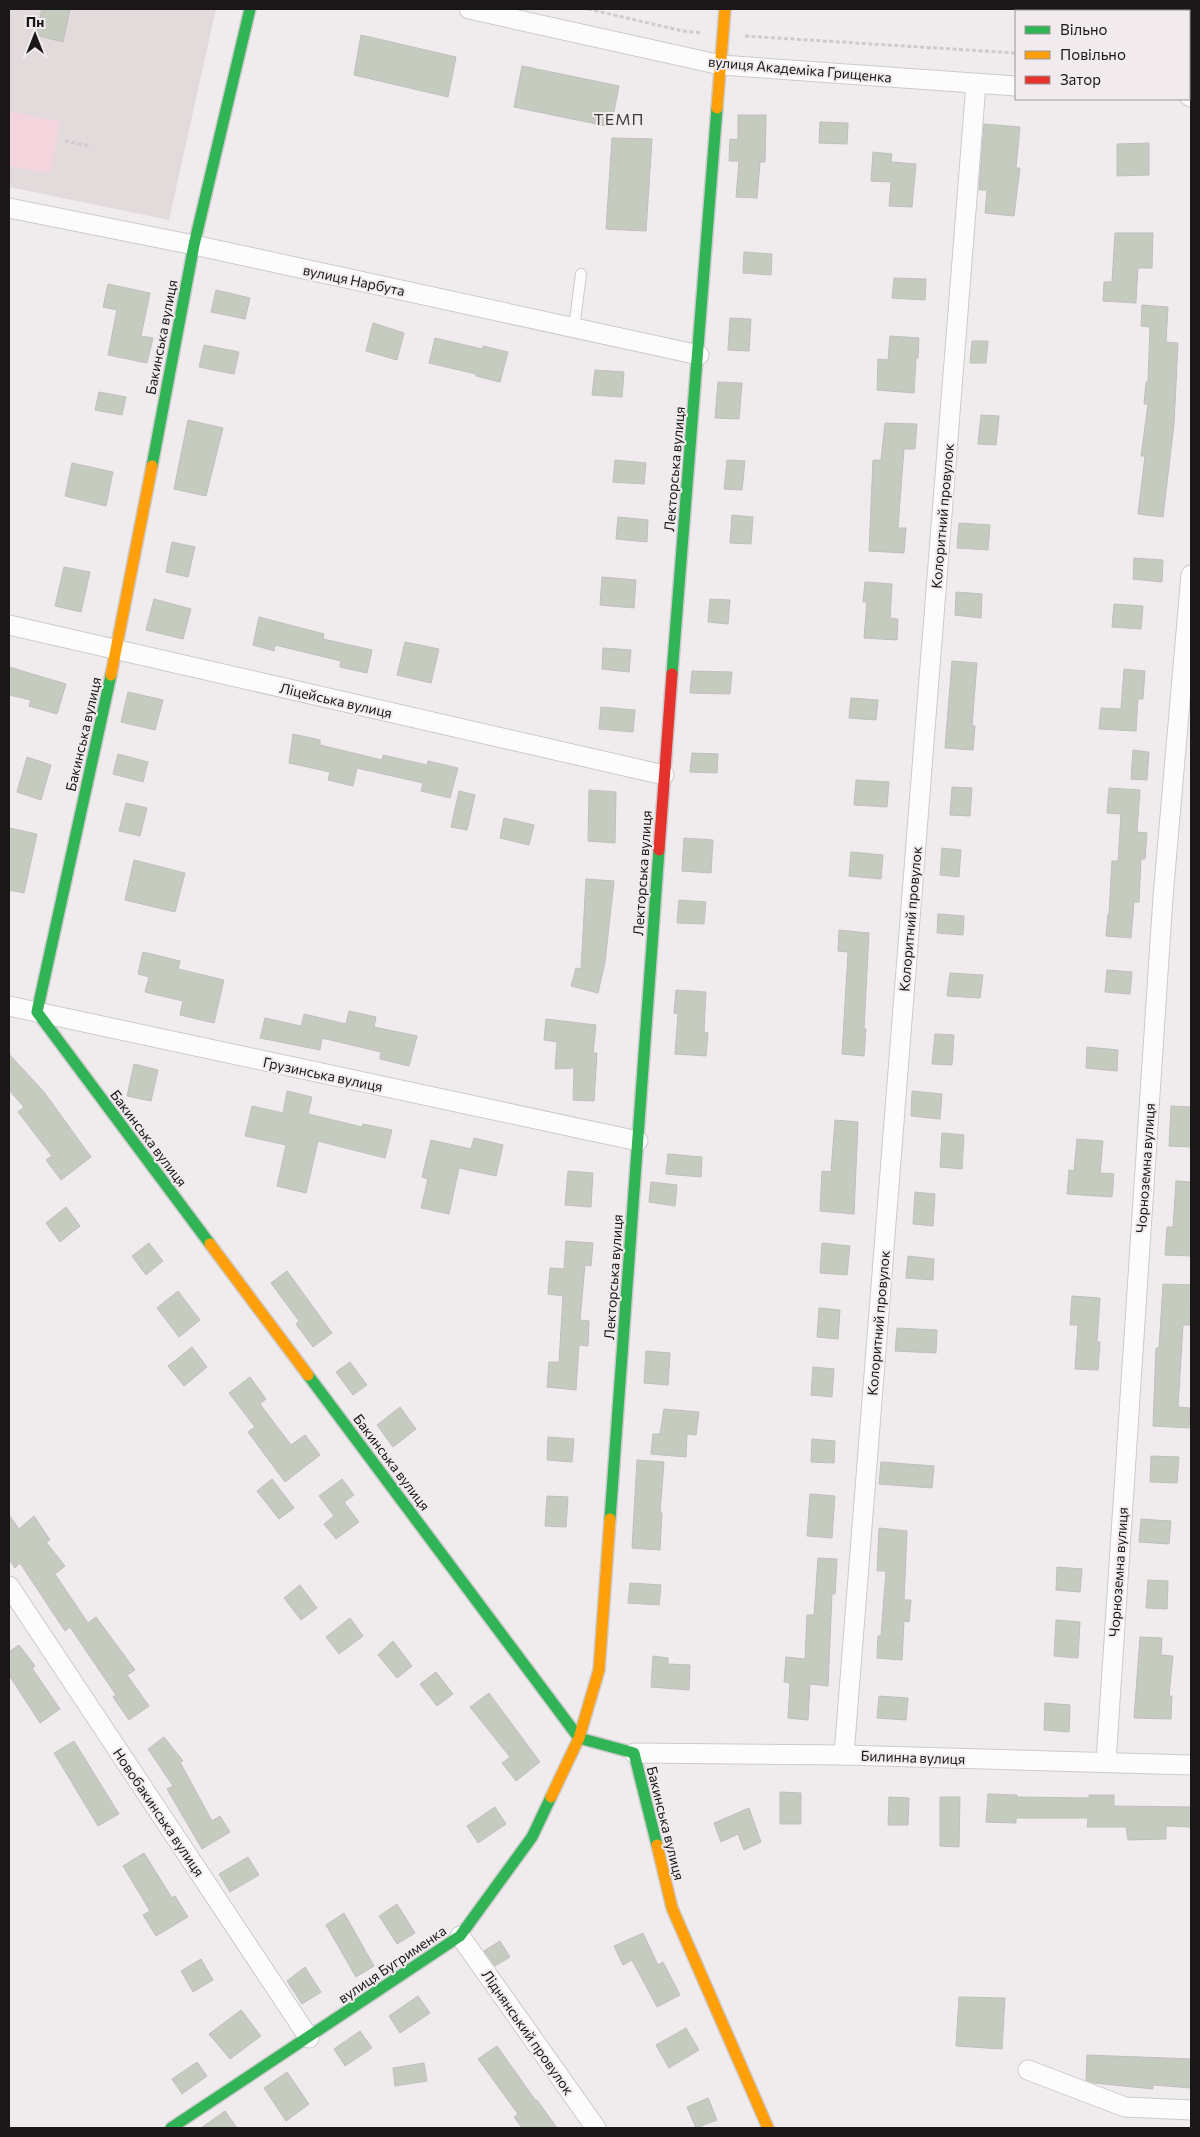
<svg xmlns="http://www.w3.org/2000/svg" width="1200" height="2137" viewBox="0 0 1200 2137" font-family="Commissioner,sans-serif">
  <style>
    .built { fill: #e3dadc }
    .green { fill: #f4d5de }
    .building { fill: #c6cbc0; stroke: #c0bebe }
    .lines { fill: none; stroke-linecap: round; stroke-linejoin: round }
    .lane-casing { stroke: #cdcacc; stroke-width: 12 }
    .street-casing { stroke: #cdcacc; stroke-width: 21 }
    .fast-casing { stroke: #cdcacc; stroke-width: 14 }
    .slow-casing { stroke: #cdcacc; stroke-width: 14 }
    .jam-casing { stroke: #cdcacc; stroke-width: 14 }
    .path { stroke: #cdcbcc; stroke-width: 3; stroke-dasharray: 4 2.5; stroke-linecap: butt }
    .lane { stroke: #fdfcfc; stroke-width: 10 }
    .street { stroke: #fdfcfc; stroke-width: 19 }
    .fast { stroke: #30b455; stroke-width: 11 }
    .slow { stroke: #ff9f0a; stroke-width: 11 }
    .jam { stroke: #e5322d; stroke-width: 11 }
    .labels { text-anchor: middle; dominant-baseline: central; stroke-width: 4; stroke-linejoin: round; paint-order: stroke }
    .street-label { font-size: 14px; fill: #191718; stroke: #f1ebed }
    .quarter-label { font-size: 16px; letter-spacing: 1px; fill: #413c3d; stroke: #f1ebed }
  </style>
  <rect width="100%" height="100%" fill="#f0ecee"/>
  <path class="built" d="M9,9H216L169,220L9,187Z"/>
  <path class="green" d="M9,111L60,122L50,174L9,166Z"/>
  <g class="building">
    <path d="M42,9H70L63,42L36,35Z"/>
    <path d="M361,35L456,57L448,97L354,75Z"/>
    <path d="M522,66L619,86L611,127L514,107Z"/>
    <path d="M738,115H766L765,162H760L757,198L736,197L739,161H729L730,139L738,140Z"/>
    <path d="M820,122L848,123L847,144L819,143Z"/>
    <path d="M984,124L1020,127L1016,168H1020L1014,216L985,213L987,190H979Z"/>
    <path d="M612,138L652,139L646,231L606,229Z"/>
    <path d="M1149,143V175L1117,176V144Z"/>
    <path d="M873,152L892,154L891,162L916,164L912,207L889,206L891,182L871,181Z"/>
    <path d="M1115,233H1153L1152,268H1138L1136,303L1103,301L1104,282H1112Z"/>
    <path d="M744,252L772,254L771,275L743,273Z"/>
    <path d="M894,278L926,279L925,300L892,298Z"/>
    <path d="M108,284L150,293L141,336L153,338L147,363L108,355L117,310L103,307Z"/>
    <path d="M216,290L250,298L245,319L211,312Z"/>
    <path d="M1142,305L1168,307L1166,342L1178,343L1174,424L1163,517L1138,514L1145,456H1141L1148,404H1144L1146,382H1148L1150,327L1141,326Z"/>
    <path d="M730,318L751,319L749,351L728,350Z"/>
    <path d="M373,323L404,333L397,360L366,351Z"/>
    <path d="M890,336L919,338L918,358L916,357L914,393L877,390L878,359L888,360Z"/>
    <path d="M435,338L482,349L483,346L508,352L500,382L476,376V374L429,363Z"/>
    <path d="M972,341H988L986,363H970Z"/>
    <path d="M204,345L239,352L234,374L199,367Z"/>
    <path d="M595,370L624,372L622,397L592,395Z"/>
    <path d="M718,382L742,383L739,419L715,418Z"/>
    <path d="M99,392L126,397L122,415L95,410Z"/>
    <path d="M981,415L999,416L996,445L978,444Z"/>
    <path d="M188,420L223,428L206,496L174,489Z"/>
    <path d="M885,423L917,424L915,449H904L898,528H906L904,553L869,551L873,460H881Z"/>
    <path d="M615,460L646,463L644,484L613,482Z"/>
    <path d="M727,460L745,461L742,490L724,489Z"/>
    <path d="M72,463L113,472L106,506L65,496Z"/>
    <path d="M732,515L753,517L751,544L730,543Z"/>
    <path d="M618,517L648,520L647,542L616,539Z"/>
    <path d="M959,523L990,525L988,550L957,548Z"/>
    <path d="M172,542L195,547L188,577L166,572Z"/>
    <path d="M1134,558L1163,560L1162,582L1133,579Z"/>
    <path d="M64,567L90,572L81,612L55,606Z"/>
    <path d="M602,577L636,580L634,608L600,605Z"/>
    <path d="M865,582L892,584L890,618L898,619L897,640L864,638L867,602H863Z"/>
    <path d="M956,592L982,594L981,618L955,615Z"/>
    <path d="M154,599L191,609L183,639L146,630Z"/>
    <path d="M710,599L730,600L728,624L708,622Z"/>
    <path d="M1114,604L1143,606L1141,629L1112,627Z"/>
    <path d="M259,617L324,634L323,639L372,650L367,673L340,667L341,661L275,645L274,651L253,645Z"/>
    <path d="M405,642L439,649L431,683L397,675Z"/>
    <path d="M603,648L631,650L629,672L602,669Z"/>
    <path d="M952,661L977,663L972,726H975L973,750L945,748Z"/>
    <path d="M9,667L66,684L57,714L29,706L31,700L9,695Z"/>
    <path d="M1124,669L1145,671L1143,699H1138L1136,731L1099,729L1101,708L1121,709Z"/>
    <path d="M692,671L732,672L730,694L690,693Z"/>
    <path d="M128,692L163,700L155,730L121,722Z"/>
    <path d="M851,698L878,700L876,720L849,718Z"/>
    <path d="M601,707L635,710L633,732L599,729Z"/>
    <path d="M293,734L320,740V745L382,760L383,755L427,765L428,761L458,768L450,798L421,791L423,783L357,768L353,786L328,780L330,772L289,763Z"/>
    <path d="M1133,750L1149,752L1147,780L1131,779Z"/>
    <path d="M692,753L718,754L717,773L690,772Z"/>
    <path d="M118,754L148,762L143,782L113,774Z"/>
    <path d="M27,757L51,765L41,800L17,792Z"/>
    <path d="M856,780L889,782L887,807L854,805Z"/>
    <path d="M952,787L972,788L970,816L950,815Z"/>
    <path d="M1109,788L1140,790L1137,832L1147,833L1145,859H1141L1139,902H1134L1131,938L1106,936L1108,914H1109L1112,861H1118L1121,814L1107,813Z"/>
    <path d="M589,790L616,792L615,843L588,841Z"/>
    <path d="M459,791L475,795L467,830L451,827Z"/>
    <path d="M126,803L147,808L140,836L119,831Z"/>
    <path d="M504,818L534,825L529,845L500,838Z"/>
    <path d="M9,828L37,834L24,893L9,890Z"/>
    <path d="M684,838L713,840L711,873L682,871Z"/>
    <path d="M942,848L961,850L959,877L940,875Z"/>
    <path d="M851,852L883,855L881,879L849,876Z"/>
    <path d="M134,860L185,873L175,912L125,900Z"/>
    <path d="M586,879L614,881L605,962L598,993L571,986L576,968L581,969Z"/>
    <path d="M679,900L706,902L704,924L677,923Z"/>
    <path d="M938,914L964,916L963,935L937,933Z"/>
    <path d="M839,930L869,933L864,1029H866L864,1056L842,1054L848,952L838,951Z"/>
    <path d="M143,952L180,961L178,969L224,980L214,1023L180,1015L183,1001L145,992L149,977L138,974Z"/>
    <path d="M1107,970L1132,972L1130,994L1105,992Z"/>
    <path d="M950,973L983,975L980,998L947,996Z"/>
    <path d="M676,990L706,992L704,1032L708,1033L706,1056L675,1054L678,1014L674,1013Z"/>
    <path d="M349,1011L376,1017L374,1027L417,1036L409,1066L380,1059L381,1052L322,1038L320,1050L260,1038L265,1018L301,1026L304,1014L346,1024Z"/>
    <path d="M546,1019L596,1025L593,1053H597L594,1101L573,1100L574,1068L555,1069L557,1042L544,1040Z"/>
    <path d="M935,1034L954,1035L952,1065L932,1064Z"/>
    <path d="M1087,1047L1118,1050L1117,1071L1086,1068Z"/>
    <path d="M9,1054L44,1092L91,1157L61,1180L46,1160L52,1156L18,1112L24,1107L9,1090Z"/>
    <path d="M134,1064L158,1070L151,1101L127,1096Z"/>
    <path d="M287,1091L312,1097L308,1114L362,1127L363,1124L392,1130L385,1158L318,1141L306,1193L277,1186L286,1145L245,1136L252,1106L283,1113Z"/>
    <path d="M912,1091L942,1094L940,1119L911,1116Z"/>
    <path d="M1171,1106L1191,1107V1147L1169,1146Z"/>
    <path d="M835,1120L858,1122L854,1214L820,1211L822,1171L831,1172Z"/>
    <path d="M942,1133L964,1135L962,1169L940,1167Z"/>
    <path d="M474,1138L503,1145L496,1176L459,1168L449,1214L421,1208L428,1179L422,1177L431,1140L471,1149Z"/>
    <path d="M1077,1139L1103,1141L1100,1173L1114,1174L1112,1197L1067,1194L1069,1170L1074,1171Z"/>
    <path d="M668,1154L702,1157L701,1177L666,1174Z"/>
    <path d="M568,1171L593,1173L591,1207L565,1205Z"/>
    <path d="M1176,1181L1191,1182V1256L1165,1255L1167,1227H1173Z"/>
    <path d="M651,1182L677,1185L675,1206L649,1202Z"/>
    <path d="M915,1192L935,1194L933,1226L913,1224Z"/>
    <path d="M66,1207L80,1226L60,1242L46,1223Z"/>
    <path d="M566,1241L593,1243L591,1266L585,1265L580,1320L589,1321L588,1346L579,1345L576,1390L547,1387L549,1362H559L563,1296L548,1294L550,1268L564,1269Z"/>
    <path d="M149,1243L163,1261L146,1275L132,1256Z"/>
    <path d="M822,1243L850,1246L847,1275L820,1273Z"/>
    <path d="M908,1256L934,1259L933,1280L906,1278Z"/>
    <path d="M287,1271L332,1333L313,1347L296,1324L299,1321L271,1283Z"/>
    <path d="M1163,1284L1191,1285L1190,1325H1183L1178,1407L1190,1408L1189,1428L1153,1426L1156,1348H1159Z"/>
    <path d="M178,1291L200,1320L179,1337L157,1308Z"/>
    <path d="M1072,1296L1100,1298L1097,1342H1100L1098,1370L1075,1369L1078,1325H1070Z"/>
    <path d="M819,1308L840,1310L838,1339L817,1337Z"/>
    <path d="M897,1328L937,1330L936,1353L895,1351Z"/>
    <path d="M192,1347L207,1367L184,1386L168,1366Z"/>
    <path d="M646,1351L670,1353L668,1385L644,1383Z"/>
    <path d="M350,1362L367,1385L353,1395L336,1372Z"/>
    <path d="M813,1367L834,1369L832,1397L811,1395Z"/>
    <path d="M250,1377L266,1399L260,1404L291,1445L305,1435L320,1455L285,1482L248,1432L255,1427L229,1393Z"/>
    <path d="M400,1407L416,1429L393,1447L377,1425Z"/>
    <path d="M664,1409L699,1412L696,1435L687,1434L686,1457L651,1454L653,1434H660Z"/>
    <path d="M548,1437L574,1439L572,1462L547,1460Z"/>
    <path d="M812,1439L835,1441L834,1463L811,1462Z"/>
    <path d="M1151,1456L1179,1457L1177,1483L1150,1482Z"/>
    <path d="M637,1460L664,1462L660,1513H662L660,1550L632,1548Z"/>
    <path d="M881,1462L934,1466L932,1488L879,1484Z"/>
    <path d="M272,1479L294,1508L279,1519L257,1491Z"/>
    <path d="M342,1479L354,1495L344,1502L359,1522L336,1539L324,1524L334,1516L319,1496Z"/>
    <path d="M810,1494L835,1496L832,1538L807,1536Z"/>
    <path d="M547,1496L568,1497L566,1527L545,1526Z"/>
    <path d="M9,1515L19,1529L34,1516L50,1540L46,1542L65,1566L55,1574L88,1623L96,1617L135,1670L127,1675L149,1706L129,1720L113,1697L116,1695L70,1627L65,1631L20,1563L15,1568L9,1559Z"/>
    <path d="M1141,1519L1171,1521L1169,1544L1139,1542Z"/>
    <path d="M879,1528L907,1531L904,1600H911L909,1622L904,1621L902,1660L877,1658L878,1636H881L886,1571H877Z"/>
    <path d="M818,1558L837,1559L835,1594H832L828,1686L810,1684L808,1720L788,1718L790,1683L784,1682L786,1657L805,1659L807,1615H814Z"/>
    <path d="M1057,1567L1082,1569L1080,1592L1056,1590Z"/>
    <path d="M1148,1580L1168,1581L1167,1609L1146,1608Z"/>
    <path d="M630,1583L661,1585L659,1605L628,1603Z"/>
    <path d="M300,1585L317,1608L301,1620L284,1598Z"/>
    <path d="M350,1618L363,1636L339,1654L326,1637Z"/>
    <path d="M1056,1620L1080,1622L1078,1658L1054,1656Z"/>
    <path d="M1140,1637L1162,1638L1161,1655L1173,1656L1169,1696H1172L1171,1719L1134,1718Z"/>
    <path d="M393,1641L412,1666L397,1678L378,1655Z"/>
    <path d="M19,1645L35,1666L32,1668L60,1709L40,1723L9,1675V1652Z"/>
    <path d="M653,1656L668,1658V1664L690,1665L689,1690L651,1687Z"/>
    <path d="M436,1672L453,1694L437,1706L420,1684Z"/>
    <path d="M489,1693L540,1762L516,1781L502,1763L510,1757L470,1707Z"/>
    <path d="M879,1696L908,1698L906,1720L877,1718Z"/>
    <path d="M1045,1703L1070,1705L1069,1732L1044,1730Z"/>
    <path d="M164,1737L183,1761L180,1762L212,1821L220,1816L230,1832L202,1849L167,1789L173,1786L148,1749Z"/>
    <path d="M74,1741L119,1814L98,1826L54,1753Z"/>
    <path d="M780,1792L801,1793V1824H780Z"/>
    <path d="M988,1794L1017,1795V1797L1089,1798V1795H1114V1806L1191,1807V1827L1166,1826V1839L1128,1840L1126,1827H1087L1088,1818H1016V1823L986,1822Z"/>
    <path d="M889,1797L909,1798L908,1825H888Z"/>
    <path d="M940,1797H960L959,1847L940,1846Z"/>
    <path d="M495,1807L506,1824L478,1843L467,1826Z"/>
    <path d="M749,1808L761,1842L744,1850L738,1834L721,1842L714,1823Z"/>
    <path d="M144,1853L172,1898L175,1896L188,1917L156,1936L143,1915L150,1911L123,1866Z"/>
    <path d="M248,1857L259,1875L230,1892L219,1874Z"/>
    <path d="M397,1904L415,1933L397,1944L379,1916Z"/>
    <path d="M344,1913L374,1966L356,1977L326,1925Z"/>
    <path d="M643,1933L658,1965L663,1962L680,1995L657,2007L632,1960L623,1965L614,1946Z"/>
    <path d="M500,1941L510,1957L495,1966L484,1951Z"/>
    <path d="M201,1959L213,1980L193,1992L181,1971Z"/>
    <path d="M305,1967L321,1992L302,2004L287,1981Z"/>
    <path d="M418,1996L430,2013L400,2033L389,2016Z"/>
    <path d="M959,1997L1005,1998L1002,2049L956,2046Z"/>
    <path d="M241,2010L261,2036L230,2059L209,2034Z"/>
    <path d="M686,2028L699,2050L669,2068L656,2045Z"/>
    <path d="M360,2031L372,2048L345,2066L334,2049Z"/>
    <path d="M497,2046L536,2101L537,2100L557,2128H522L514,2117L518,2114L478,2059Z"/>
    <path d="M1087,2055L1191,2059V2088L1153,2085V2089L1094,2083L1086,2080Z"/>
    <path d="M197,2062L207,2076L182,2094L172,2079Z"/>
    <path d="M424,2063L427,2081L395,2086L393,2068Z"/>
    <path d="M287,2072L309,2104L286,2121L264,2088Z"/>
    <path d="M708,2098L717,2120L696,2128L687,2107Z"/>
    <path d="M225,2111L237,2128H201Z"/>
  </g>
  <g class="lines">
    <g class="lane-casing">
      <path id="lane" d="M574,328L581,274"/>
    </g>
    <g class="street-casing">
      <g id="street">
        <path d="M469,9L721,65L1016,86"/>
        <path d="M1189,96L1191,97"/>
        <path d="M9,208L194,245L699,355"/>
        <path d="M9,625L664,775"/>
        <path d="M9,1006L638,1141"/>
        <path d="M9,1586L309,2038"/>
        <path d="M634,1753L844,1755L1191,1765"/>
        <path d="M844,1755L976,84"/>
        <path d="M1106,1762L1163,897L1191,575"/>
        <path d="M460,1936L596,2128"/>
        <path d="M1028,2070L1125,2107L1191,2110"/>
      </g>
    </g>
    <g class="fast-casing">
      <g id="fast">
        <path d="M152,466L194,245L250,9"/>
        <path d="M672,674L717,108"/>
        <path d="M111,675L37,1012L210,1244"/>
        <path d="M308,1375L579,1738L634,1753L657,1845"/>
        <path d="M610,1519L659,850"/>
        <path d="M171,2128L460,1936L532,1837L551,1797"/>
      </g>
    </g>
    <g class="slow-casing">
      <g id="slow">
        <path d="M717,108L725,9"/>
        <path d="M111,675L152,466"/>
        <path d="M210,1244L308,1375"/>
        <path d="M551,1797L579,1738L599,1670L610,1519"/>
        <path d="M657,1845L672,1908L768,2128"/>
      </g>
    </g>
    <g class="jam-casing">
      <path id="jam" d="M659,850L672,674"/>
    </g>
    <g class="path">
      <path d="M588,9L683,31L702,33"/>
      <path d="M745,36L1016,53"/>
      <path d="M1189,63L1191,64"/>
      <path d="M65,141L91,146"/>
    </g>
    <use href="#lane" class="lane"/>
    <use href="#street" class="street"/>
    <use href="#fast" class="fast"/>
    <use href="#slow" class="slow"/>
    <use href="#jam" class="jam"/>
  </g>
  <g class="labels">
    <g class="street-label">
      <text transform="translate(800 69) rotate(5)">вулиця Академіка Грищенка</text>
      <text transform="translate(354 280) rotate(12)">вулиця Нарбута</text>
      <text transform="translate(161 337) rotate(-79)">Бакинська вулиця</text>
      <text transform="translate(674 469) rotate(-85)">Лекторська вулиця</text>
      <text transform="translate(942 516) rotate(-85)">Колоритний провулок</text>
      <text transform="translate(336 700) rotate(13)">Ліцейська вулиця</text>
      <text transform="translate(83 734) rotate(-77)">Бакинська вулиця</text>
      <text transform="translate(642 873) rotate(-86)">Лекторська вулиця</text>
      <text transform="translate(910 919) rotate(-85)">Колоритний провулок</text>
      <text transform="translate(323 1074) rotate(12)">Грузинська вулиця</text>
      <text transform="translate(149 1138) rotate(53)">Бакинська вулиця</text>
      <text transform="translate(1145 1168) rotate(-86)">Чорноземна вулиця</text>
      <text transform="translate(613 1277) rotate(-86)">Лекторська вулиця</text>
      <text transform="translate(878 1323) rotate(-85)">Колоритний провулок</text>
      <text transform="translate(392 1462) rotate(53)">Бакинська вулиця</text>
      <text transform="translate(1118 1572) rotate(-86)">Чорноземна вулиця</text>
      <text transform="translate(913 1757) rotate(2)">Билинна вулиця</text>
      <text transform="translate(159 1812) rotate(56)">Новобакинська вулиця</text>
      <text transform="translate(666 1823) rotate(76)">Бакинська вулиця</text>
      <text transform="translate(392 1964) rotate(-34)">вулиця Бугрименка</text>
      <text transform="translate(528 2032) rotate(55)">Ліднянський провулок</text>
    </g>
    <g class="quarter-label">
      <text x="619" y="118">ТЕМП</text>
    </g>
  </g>
  <rect width="1200" height="2137" fill="none" stroke="#191718" stroke-width="20"/>
  <rect x="1015" y="10" width="175" height="90" fill="#f1ebed" stroke="#9b9698"/>
  <rect x="1025" y="26" width="25" height="8" fill="#30b455" stroke="#9b9698"/>
  <text x="1060" y="35" font-size="15" fill="#191718">Вільно</text>
  <rect x="1025" y="51" width="25" height="8" fill="#ff9f0a" stroke="#9b9698"/>
  <text x="1060" y="60" font-size="15" fill="#191718">Повільно</text>
  <rect x="1025" y="76" width="25" height="8" fill="#e5322d" stroke="#9b9698"/>
  <text x="1060" y="85" font-size="15" fill="#191718">Затор</text>
  <g transform="translate(35 35)" stroke="#f1ebed" stroke-width="4" paint-order="stroke">
  <path d="M0-4L9 19L0 12L-9 19Z" fill="#191718"/>
  <text y="-8" font-size="14" font-weight="bold" text-anchor="middle" fill="#191718">Пн</text>
  </g>
</svg>
